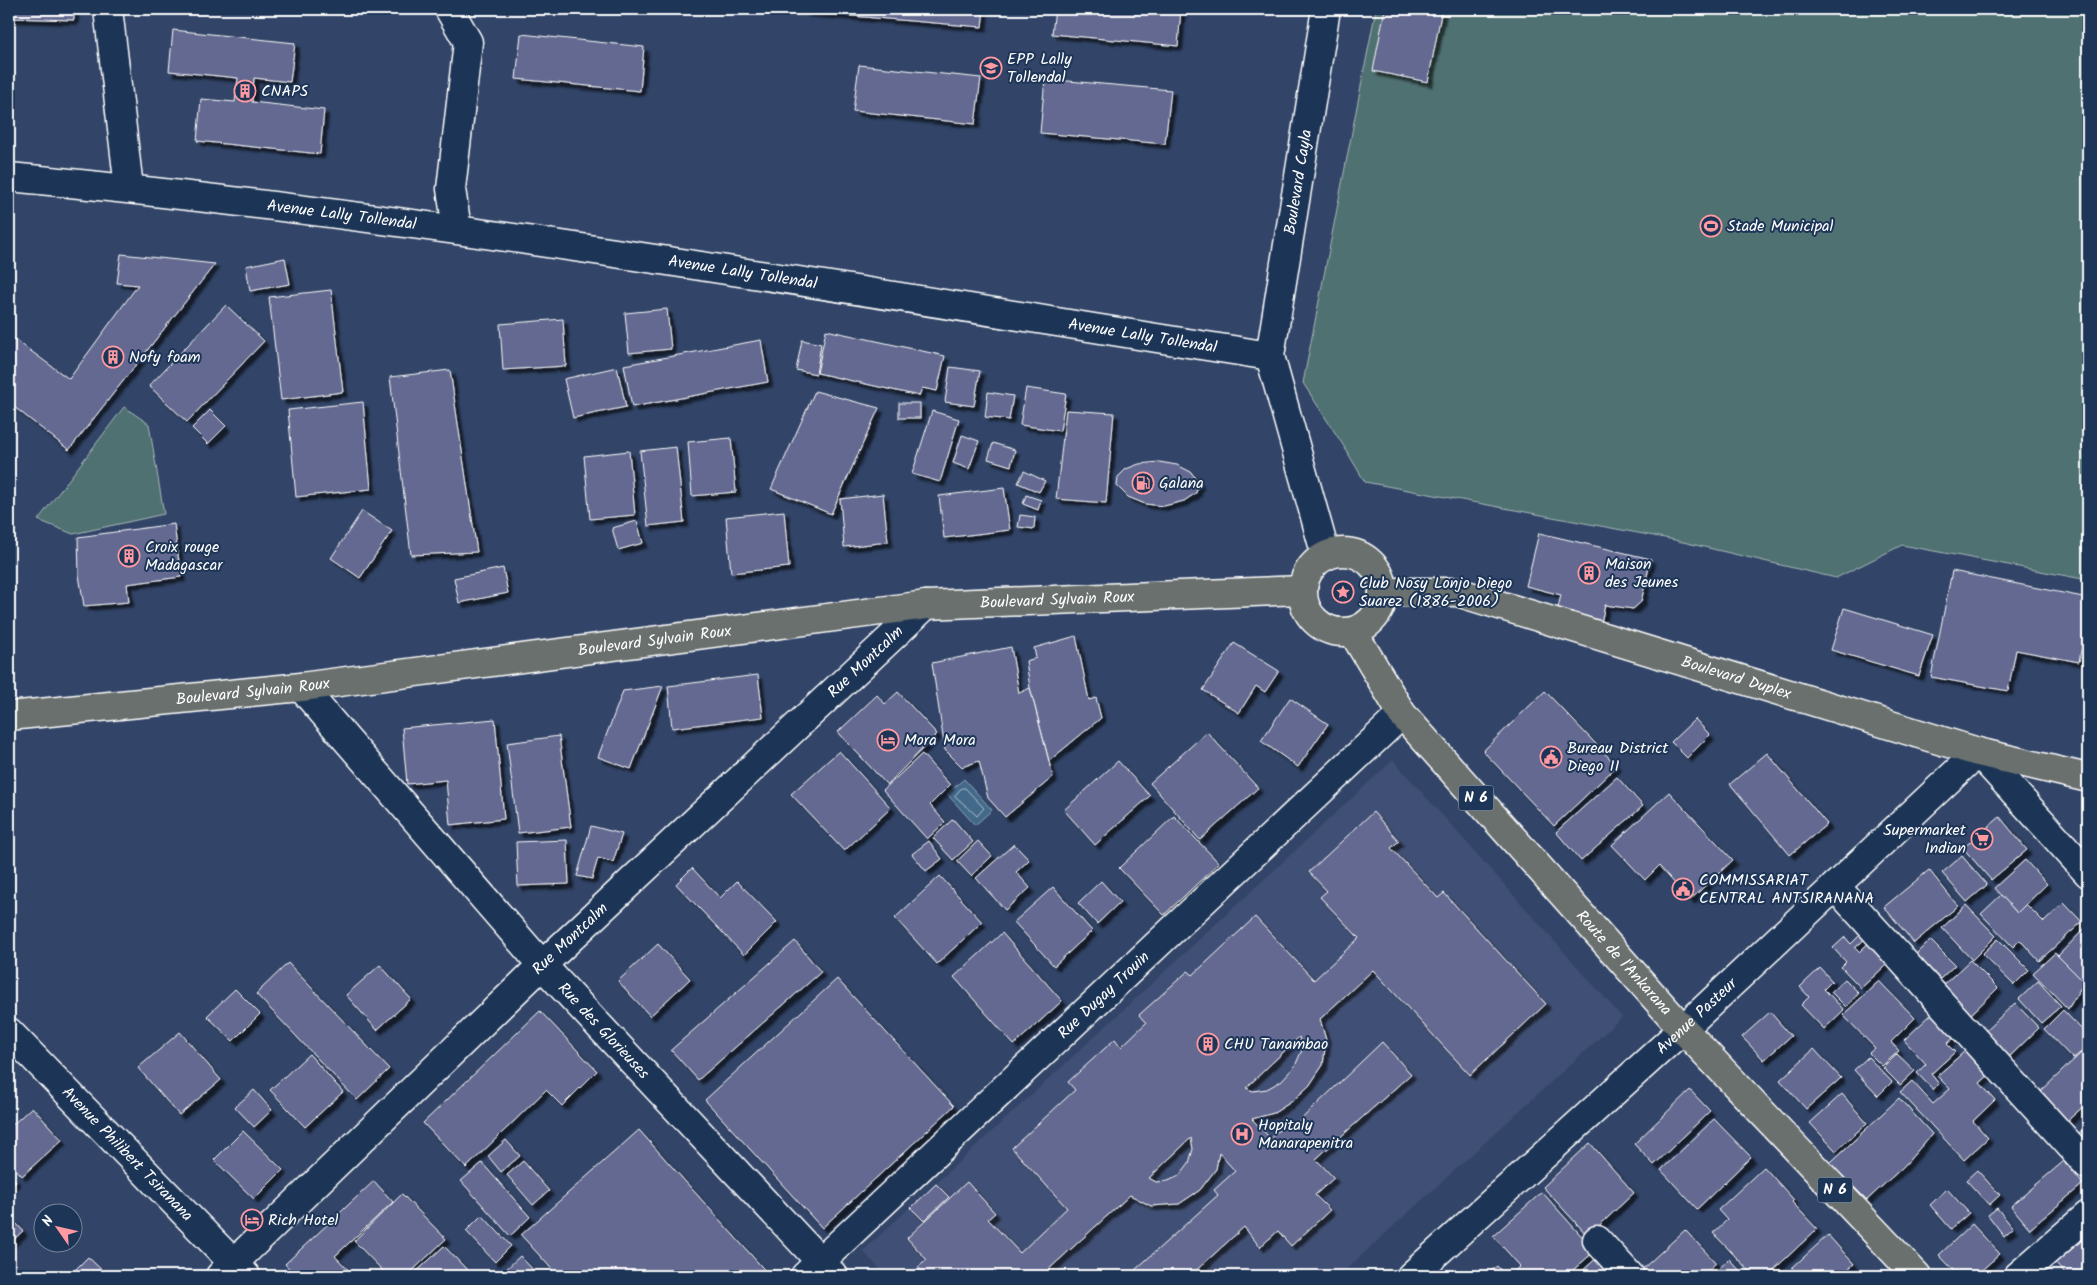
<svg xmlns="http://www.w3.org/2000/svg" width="2097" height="1285" viewBox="0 0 2097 1285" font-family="Kalam,sans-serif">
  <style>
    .built { fill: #415074 }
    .green { fill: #507171; stroke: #a8b8b8 }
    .water { fill: #42698a; stroke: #8ea5b9 }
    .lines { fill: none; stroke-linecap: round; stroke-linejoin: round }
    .shore { stroke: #b3c3d0; stroke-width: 1 }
    .building { fill: #636990; stroke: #fff; fill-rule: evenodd; filter: url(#shadow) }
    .minor-casing { stroke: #fff; stroke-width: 31 }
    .major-casing { stroke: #fff; stroke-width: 31 }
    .minor { stroke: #1d3557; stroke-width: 28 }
    .major { stroke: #6b706d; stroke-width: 28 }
    .labels { text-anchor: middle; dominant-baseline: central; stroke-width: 4; stroke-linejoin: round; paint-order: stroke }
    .shield { fill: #1d3557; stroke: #bbc2cd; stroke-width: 1 }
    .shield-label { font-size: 15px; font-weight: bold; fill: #fff }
    .poi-label { font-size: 16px; fill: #fff; stroke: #1d3557; text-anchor: start }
    .street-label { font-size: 16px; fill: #fff; stroke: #1d3557 }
  </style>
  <defs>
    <filter id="shadow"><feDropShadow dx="4.5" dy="4.5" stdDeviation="1" flood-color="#0009"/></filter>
  </defs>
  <rect width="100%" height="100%" fill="#324568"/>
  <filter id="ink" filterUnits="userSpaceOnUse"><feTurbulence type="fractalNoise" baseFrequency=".02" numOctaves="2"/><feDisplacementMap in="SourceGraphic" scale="10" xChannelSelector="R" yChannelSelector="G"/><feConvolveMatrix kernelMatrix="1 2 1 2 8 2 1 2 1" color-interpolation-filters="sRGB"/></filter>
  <g filter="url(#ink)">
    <path class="built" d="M1393,760L1622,1017L1339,1276H886L863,1251Z"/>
    <g class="green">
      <path d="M1376,9H2088V580L1902,545L1836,578L1670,539L1365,482L1343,445L1303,383Z"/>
      <path d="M124,407L149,424L164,514L73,534L38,520Z"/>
    </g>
    <path class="water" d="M964,779L992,810L975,825L947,794Z"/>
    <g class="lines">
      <path class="shore" d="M962,788H965L984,808L977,816L955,796Z"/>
    </g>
    <g class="building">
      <path d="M9,9H74V20L9,18Z"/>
      <path d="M804,9H984L982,27L804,12Z"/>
      <path d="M1055,9H1181L1178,46L1052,34Z"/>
      <path d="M1385,9H1442L1428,82L1373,71Z"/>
      <path d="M173,30L295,43L290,82L254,78L252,102L324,110L320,154L197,141L201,99L235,102L238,78L169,71Z"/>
      <path d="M521,34L644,47L640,91L516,79Z"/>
      <path d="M859,65L981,78L975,124L853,111Z"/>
      <path d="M1045,79L1171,90L1165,144L1040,133Z"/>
      <path d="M121,254L215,264L69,450L9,403V335L69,379L138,285L117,283Z"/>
      <path d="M285,258L290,284L250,291L246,266Z"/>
      <path d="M331,290L343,392L281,400L269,297Z"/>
      <path d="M226,305L264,341L187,422L149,386Z"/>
      <path d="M667,309L671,349L629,353L625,313Z"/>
      <path d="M563,319L566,366L503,370L500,324Z"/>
      <path d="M826,330L945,356L937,391L922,388L919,396L817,373Z"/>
      <path d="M761,340L768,382L632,407L624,365Z"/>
      <path d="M802,340L821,344L816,374L796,370Z"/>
      <path d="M617,367L626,407L573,418L564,379Z"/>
      <path d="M950,367L980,371L974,406L945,402Z"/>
      <path d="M450,370L477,552L411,555L390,377Z"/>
      <path d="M1026,388L1066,394L1060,431L1020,425Z"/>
      <path d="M815,391L879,408L831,514L771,489Z"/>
      <path d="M988,392L1013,396L1009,420L985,417Z"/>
      <path d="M363,402L371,489L296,497L288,410Z"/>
      <rect x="899" y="403" width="21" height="15"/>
      <path d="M210,410L226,426L208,444L192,428Z"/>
      <path d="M1066,410L1114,413L1106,503L1056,499Z"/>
      <path d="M932,411L959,419L940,482L912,474Z"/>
      <path d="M962,435L979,441L969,469L953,463Z"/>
      <path d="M731,438L736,492L692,496L688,442Z"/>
      <path d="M993,443L1015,450L1011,466L988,459Z"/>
      <path d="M676,447L684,522L648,526L640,451Z"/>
      <path d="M629,451L635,515L590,519L584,456Z"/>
      <path d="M1159,462L1177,465L1191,472L1199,483L1196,493L1184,501L1164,506L1145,504L1128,497L1117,486L1118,477L1126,469L1139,464Z"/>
      <path d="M1024,471L1045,481L1039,492L1018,483Z"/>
      <path d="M1004,488L1010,530L944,538L939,496Z"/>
      <path d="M883,494L888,542L844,547L840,499Z"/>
      <path d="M1026,495L1041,500L1038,510L1023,504Z"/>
      <path d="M362,511L392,531L360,578L331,558Z"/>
      <path d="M784,511L789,567L731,573L726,517Z"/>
      <path d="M1020,515L1035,517L1034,529L1018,527Z"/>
      <path d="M637,521L643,543L618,550L612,528Z"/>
      <path d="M174,524L181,577L127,584L129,602L84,606L79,575L78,537Z"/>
      <path d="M1539,533L1651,559L1641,602L1633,609L1605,605L1601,623L1557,612L1561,595L1526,586Z"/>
      <path d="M503,568L508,593L459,603L454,578Z"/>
      <path d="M1952,571L2088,598V612L2079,662L2016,650L2008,691L1931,677Z"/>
      <path d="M1844,608L1933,635L1919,676L1831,650Z"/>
      <path d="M1076,636L1089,700L1096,698L1101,718L1049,761L1030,688L1026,661L1036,658L1034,648Z"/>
      <path d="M1234,643L1279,671L1265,692L1256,686L1239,713L1203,690Z"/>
      <path d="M1011,647L1019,693L1030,688L1053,777L1005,817L988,798L979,761L962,767L945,750L932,663Z"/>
      <path d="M758,675L763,717L672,728L668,686Z"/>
      <path d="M663,686L631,769L598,757L623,691Z"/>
      <path d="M1545,691L1617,766L1554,826L1483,751Z"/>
      <path d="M898,692L937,734L887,785L838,732L877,695L885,704Z"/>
      <path d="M1290,698L1328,724L1298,767L1261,741Z"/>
      <path d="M495,719L504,819L450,825L446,780L407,784L402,728Z"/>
      <path d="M1695,719L1710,735L1687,758L1671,742Z"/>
      <path d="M1207,732L1258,788L1200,840L1150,783Z"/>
      <path d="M559,736L571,827L518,833L507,743Z"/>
      <path d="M839,751L891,808L844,851L791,794Z"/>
      <path d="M1767,753L1827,824L1790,855L1730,784Z"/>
      <path d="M922,754L950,785L930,805L945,822L927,839L883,790Z"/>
      <path d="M1118,761L1150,796L1095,845L1064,810Z"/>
      <path d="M1617,777L1643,806L1581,861L1556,832Z"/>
      <path d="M1669,792L1733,860L1690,900L1659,866L1645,880L1612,845Z"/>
      <path d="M1373,812L1399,841L1391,848L1438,898L1444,893L1546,1004L1470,1075L1373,970L1320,1019L1326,1040L1323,1065L1309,1086L1291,1102L1274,1113L1252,1119L1270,1138L1287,1123L1291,1129L1382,1042L1411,1074L1316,1159L1334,1178L1315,1195L1330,1210L1291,1246L1278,1231L1260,1247L1244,1227L1190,1276H1141L1135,1270L1218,1195L1214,1190L1235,1171L1219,1153L1216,1169L1200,1190L1179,1204L1151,1206L1130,1195L1047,1271L1052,1276H926L918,1267L927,1260L907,1238L967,1182L995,1213L988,1219L1020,1253L1067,1208L1012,1148L1075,1090L1068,1082L1115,1039L1121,1047L1146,1023L1139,1015L1188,971L1193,975L1255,917L1314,980L1359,938L1320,897L1327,891L1309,872ZM1299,1037L1302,1050L1295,1066L1281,1081L1267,1089L1253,1091L1246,1088ZM1191,1138L1193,1149L1189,1163L1179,1176L1168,1181L1156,1182L1149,1178Z"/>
      <path d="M1174,816L1219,863L1164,915L1119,868Z"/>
      <path d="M2000,817L2027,850L1991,880L1963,848Z"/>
      <path d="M953,819L973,842L953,860L933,838Z"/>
      <path d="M591,826L622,834L613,862L598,858L592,879L577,876Z"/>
      <path d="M567,840L569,884L518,886L516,842Z"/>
      <path d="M929,841L942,859L926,871L912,854Z"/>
      <path d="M978,841L992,856L971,876L957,861Z"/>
      <path d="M1014,844L1029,860L1016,872L1030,888L1005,910L976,878Z"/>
      <path d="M1962,856L1987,885L1967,902L1942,873Z"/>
      <path d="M2025,860L2047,884L2017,913L1994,888Z"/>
      <path d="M692,868L720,898L737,881L777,922L744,955L676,884Z"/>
      <path d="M1929,870L1958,906L1914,943L1884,907Z"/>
      <path d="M940,876L982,922L937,964L895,918Z"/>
      <path d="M1101,881L1120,902L1097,924L1078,903Z"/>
      <path d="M1053,887L1092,931L1054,966L1014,922Z"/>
      <path d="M2001,895L2017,913L2026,904L2044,922L2064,903L2082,922L2039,961L2020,940L2013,947L1981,914Z"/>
      <path d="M1966,905L1996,936L1972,960L1942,928Z"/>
      <path d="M2087,926H2088L2087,985L2058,956Z"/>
      <path d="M1863,932L1867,937L1855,948L1859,952L1875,937L1895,957L1861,988L1841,967L1846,962L1833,948L1845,937L1851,944Z"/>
      <path d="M1002,933L1062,1001L1014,1045L954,977Z"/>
      <path d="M1998,939L2029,970L2014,985L1982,954Z"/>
      <path d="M1930,940L1955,965L1940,979L1916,954Z"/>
      <path d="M795,941L821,972L698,1080L671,1050Z"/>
      <path d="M658,944L690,979L650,1016L618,981Z"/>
      <path d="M2055,953L2084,982L2068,1009L2033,973Z"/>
      <path d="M1970,960L1998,988L1965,1020L1937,991Z"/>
      <path d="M288,963L389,1069L357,1100L256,994Z"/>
      <path d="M380,965L411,999L377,1030L346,995Z"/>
      <path d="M1820,968L1832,981L1824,989L1844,1010L1824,1029L1801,1005L1809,997L1800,987Z"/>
      <path d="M837,979L954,1106L822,1228L705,1100Z"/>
      <path d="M1845,979L1859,993L1846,1007L1831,992Z"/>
      <path d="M1879,981L1915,1018L1891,1042L1899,1051L1882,1066L1869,1053L1875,1048L1843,1015Z"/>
      <path d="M2038,981L2061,1006L2041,1023L2019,999Z"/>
      <path d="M235,989L260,1014L233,1041L207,1016Z"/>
      <path d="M2015,1003L2039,1028L2006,1060L1981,1035Z"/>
      <path d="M1936,1010L1958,1034L1947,1044L1955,1052L1931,1074L1939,1084L1933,1090L1917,1073L1926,1064L1904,1040Z"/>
      <path d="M2063,1010L2088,1036V1059L2081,1052L2073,1059L2044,1029Z"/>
      <path d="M540,1011L597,1071L562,1106L546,1090L466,1168L423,1123Z"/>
      <path d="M1770,1012L1791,1036L1764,1060L1742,1037Z"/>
      <path d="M180,1032L221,1080L179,1115L138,1068Z"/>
      <path d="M1975,1042L1998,1067L1980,1083L1995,1100L1973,1121L1988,1138L1964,1160L1900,1092L1912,1081L1933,1104L1950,1089L1937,1076Z"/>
      <path d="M1814,1049L1841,1078L1806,1109L1780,1080Z"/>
      <path d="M2081,1053L2088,1061V1102L2064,1124L2037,1095Z"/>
      <path d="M309,1054L343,1092L305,1127L270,1090Z"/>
      <path d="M1897,1054L1915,1071L1900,1085L1883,1068Z"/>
      <path d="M1868,1057L1892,1082L1878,1096L1854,1070Z"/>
      <path d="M254,1090L272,1110L254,1127L235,1107Z"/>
      <path d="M1690,1090L1710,1111L1654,1165L1634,1144Z"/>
      <path d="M1842,1094L1867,1123L1836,1151L1810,1123Z"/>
      <path d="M1899,1098L1932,1134L1904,1166L1867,1200L1830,1163Z"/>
      <path d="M32,1107L62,1140L22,1176L9,1161V1128Z"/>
      <path d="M1714,1119L1751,1157L1697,1209L1661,1170Z"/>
      <path d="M2088,1125V1149L2076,1136Z"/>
      <path d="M639,1130L770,1276H558L521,1235Z"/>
      <path d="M243,1131L283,1170L254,1199L214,1160Z"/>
      <path d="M506,1140L520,1156L501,1172L488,1156Z"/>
      <path d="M1590,1143L1634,1193L1588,1236L1543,1187Z"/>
      <path d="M523,1161L549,1191L533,1205L507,1175Z"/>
      <path d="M2064,1161L2083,1184L2030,1229L2011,1206Z"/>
      <path d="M482,1163L530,1217L510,1236L461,1181Z"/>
      <path d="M1764,1167L1794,1200L1792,1202L1817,1229L1767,1276H1754L1713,1233L1727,1220L1718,1210Z"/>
      <path d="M1977,1170L2000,1195L1989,1205L1966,1180Z"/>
      <path d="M9,1173L16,1181L9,1187Z"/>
      <path d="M374,1181L393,1202L335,1256L354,1276H296L285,1264Z"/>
      <path d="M936,1184L949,1197L924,1221L911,1208Z"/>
      <path d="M1947,1189L1969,1213L1951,1229L1930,1205Z"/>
      <path d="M1542,1192L1595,1251L1566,1276H1509L1520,1266L1493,1236Z"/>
      <path d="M402,1194L446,1239L407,1276H388L354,1241Z"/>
      <path d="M1997,1208L2013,1228L2004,1236L1988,1215Z"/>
      <path d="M9,1215L23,1231L9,1244Z"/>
      <path d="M482,1215L511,1246L495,1262L466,1231Z"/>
      <path d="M1972,1224L2000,1254L1975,1276H1959L1939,1255Z"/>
      <path d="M1685,1230L1716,1263L1702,1276H1639L1637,1274Z"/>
      <path d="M2088,1232V1276H2067L2054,1262Z"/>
      <path d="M1828,1235L1854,1264L1840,1276H1799L1792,1268Z"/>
      <path d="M444,1246L473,1276H412Z"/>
      <path d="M1603,1252L1625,1276H1577Z"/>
      <path d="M520,1256L539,1276H499Z"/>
      <path d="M88,1257L108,1276H69Z"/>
      <path d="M1729,1259L1745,1276H1711Z"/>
      <path d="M1497,1266L1506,1276H1485Z"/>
    </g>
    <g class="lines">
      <g class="minor-casing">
        <g id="minor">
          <path d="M108,9L129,188"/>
          <path d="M449,9L468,42L451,189L457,229"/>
          <path id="s1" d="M9,177C432,217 851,290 1270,356"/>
          <path id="s2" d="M1326,556L1270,356L1326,9"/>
          <path id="s3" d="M301,687L542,965L834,1276"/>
          <path d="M1835,886L2088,1165"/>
          <path id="s4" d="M9,1032L246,1276"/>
          <path d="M1597,1240L1630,1276"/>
          <path id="s5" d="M220,1276L542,965L926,605"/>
          <path id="s6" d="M805,1276L1402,714"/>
          <path id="s7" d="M1411,1276L1683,1029L1978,752L2088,873"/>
          <path d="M2018,1276L2088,1215"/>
        </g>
      </g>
      <g class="major-casing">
        <g id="major">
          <circle cx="1343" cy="592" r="40"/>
          <path id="s8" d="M1383,592H1457L1978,752L2088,778"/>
          <path id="s9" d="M1353,632L1402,714L1683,1029L1917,1276"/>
          <path id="s10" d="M9,716L301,687L926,605L1303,590"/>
        </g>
      </g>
      <use href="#minor" class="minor"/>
      <use href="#major" class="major"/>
    </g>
  </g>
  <defs>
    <g id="school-ring" transform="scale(1.125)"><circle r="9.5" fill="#1d3557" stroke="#ff9aa2" stroke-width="1.5"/><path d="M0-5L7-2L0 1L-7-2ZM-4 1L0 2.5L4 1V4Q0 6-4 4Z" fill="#ff9aa2"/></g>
    <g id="building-ring" transform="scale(1.125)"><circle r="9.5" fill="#1d3557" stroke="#ff9aa2" stroke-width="1.5"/><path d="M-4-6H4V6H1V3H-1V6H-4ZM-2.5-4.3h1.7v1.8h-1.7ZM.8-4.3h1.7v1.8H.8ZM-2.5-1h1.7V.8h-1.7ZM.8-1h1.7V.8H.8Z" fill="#ff9aa2"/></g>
    <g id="stadium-ring" transform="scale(1.125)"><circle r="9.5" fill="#1d3557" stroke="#ff9aa2" stroke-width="1.5"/><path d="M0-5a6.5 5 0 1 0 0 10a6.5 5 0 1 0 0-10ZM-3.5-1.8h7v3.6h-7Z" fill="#ff9aa2"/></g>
    <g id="fuel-ring" transform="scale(1.125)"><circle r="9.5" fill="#1d3557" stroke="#ff9aa2" stroke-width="1.5"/><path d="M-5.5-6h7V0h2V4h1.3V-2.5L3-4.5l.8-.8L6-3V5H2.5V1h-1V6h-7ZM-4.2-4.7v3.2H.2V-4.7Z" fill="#ff9aa2"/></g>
    <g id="sight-ring" transform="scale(1.125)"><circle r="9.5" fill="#1d3557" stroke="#ff9aa2" stroke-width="1.5"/><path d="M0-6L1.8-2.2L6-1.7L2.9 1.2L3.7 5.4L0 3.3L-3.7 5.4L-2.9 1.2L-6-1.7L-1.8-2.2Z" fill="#ff9aa2"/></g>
    <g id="hotel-ring" transform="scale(1.125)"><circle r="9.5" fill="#1d3557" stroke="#ff9aa2" stroke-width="1.5"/><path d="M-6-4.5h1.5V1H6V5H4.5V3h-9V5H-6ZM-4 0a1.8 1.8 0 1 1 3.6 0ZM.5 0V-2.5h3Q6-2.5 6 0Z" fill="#ff9aa2"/></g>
    <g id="civic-ring" transform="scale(1.125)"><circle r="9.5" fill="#1d3557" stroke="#ff9aa2" stroke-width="1.5"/><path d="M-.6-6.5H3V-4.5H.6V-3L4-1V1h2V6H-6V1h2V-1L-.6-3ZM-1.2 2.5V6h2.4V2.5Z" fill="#ff9aa2"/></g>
    <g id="supermarket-ring" transform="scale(1.125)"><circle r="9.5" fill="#1d3557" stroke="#ff9aa2" stroke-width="1.5"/><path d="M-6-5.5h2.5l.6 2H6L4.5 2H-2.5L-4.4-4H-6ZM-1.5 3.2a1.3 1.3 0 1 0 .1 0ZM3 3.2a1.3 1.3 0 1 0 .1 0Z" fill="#ff9aa2"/></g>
    <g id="hospital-ring" transform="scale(1.125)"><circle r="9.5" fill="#1d3557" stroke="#ff9aa2" stroke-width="1.5"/><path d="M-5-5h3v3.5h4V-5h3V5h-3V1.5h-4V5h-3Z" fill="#ff9aa2"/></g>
  </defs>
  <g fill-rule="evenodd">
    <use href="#school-ring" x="991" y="68"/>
    <use href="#building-ring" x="245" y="91"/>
    <use href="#stadium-ring" x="1711" y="226"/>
    <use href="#building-ring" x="113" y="357"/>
    <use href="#fuel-ring" x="1143" y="483"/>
    <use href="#building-ring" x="129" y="556"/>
    <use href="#building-ring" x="1589" y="573"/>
    <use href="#sight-ring" x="1343" y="592"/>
    <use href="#hotel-ring" x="888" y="740"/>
    <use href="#civic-ring" x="1551" y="757"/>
    <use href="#supermarket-ring" x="1982" y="839"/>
    <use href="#civic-ring" x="1683" y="889"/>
    <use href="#building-ring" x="1208" y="1044"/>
    <use href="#hospital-ring" x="1242" y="1134"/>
    <use href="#hotel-ring" x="252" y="1220"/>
  </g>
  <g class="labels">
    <g class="shield">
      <rect x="1458.5" y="785.5" width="35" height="25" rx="4"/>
      <rect x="1817.5" y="1177.5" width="35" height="25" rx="4"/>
    </g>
    <g class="shield-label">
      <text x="1476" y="798">N 6</text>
      <text x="1835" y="1190">N 6</text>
    </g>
    <g class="poi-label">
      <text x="1007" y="59">EPP Lally<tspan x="1007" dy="18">Tollendal</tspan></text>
      <text x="261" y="91">CNAPS</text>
      <text x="1727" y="226">Stade Municipal</text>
      <text x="129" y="357">Nofy foam</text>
      <text x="1159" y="483">Galana</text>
      <text x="145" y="547">Croix rouge<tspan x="145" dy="18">Madagascar</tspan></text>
      <text x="1605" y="564">Maison<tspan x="1605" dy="18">des Jeunes</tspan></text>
      <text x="1359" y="583">Club Nosy Lonjo Diego<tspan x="1359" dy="18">Suarez (1886-2006)</tspan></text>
      <text x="904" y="740">Mora Mora</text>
      <text x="1567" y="748">Bureau District<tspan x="1567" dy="18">Diego II</tspan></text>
      <text x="1966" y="830" text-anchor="end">Supermarket<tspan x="1966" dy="18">Indian</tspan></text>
      <text x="1699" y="880">COMMISSARIAT<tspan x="1699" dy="18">CENTRAL ANTSIRANANA</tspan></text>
      <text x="1224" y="1044">CHU Tanambao</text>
      <text x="1258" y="1125">Hopitaly<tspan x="1258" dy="18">Manarapenitra</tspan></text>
      <text x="268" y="1220">Rich Hotel</text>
    </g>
    <g class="street-label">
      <text stroke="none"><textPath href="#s2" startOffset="384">Boulevard Cayla</textPath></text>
      <text stroke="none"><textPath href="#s1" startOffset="335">Avenue Lally Tollendal</textPath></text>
      <text stroke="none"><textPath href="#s1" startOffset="740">Avenue Lally Tollendal</textPath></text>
      <text stroke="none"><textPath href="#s1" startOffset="1145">Avenue Lally Tollendal</textPath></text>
      <text stroke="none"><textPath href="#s10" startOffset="1055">Boulevard Sylvain Roux</textPath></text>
      <text stroke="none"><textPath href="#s10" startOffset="650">Boulevard Sylvain Roux</textPath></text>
      <text stroke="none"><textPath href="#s5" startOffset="891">Rue Montcalm</textPath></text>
      <text stroke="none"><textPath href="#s8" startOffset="366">Boulevard Duplex</textPath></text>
      <text stroke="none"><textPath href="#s10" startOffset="245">Boulevard Sylvain Roux</textPath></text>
      <text stroke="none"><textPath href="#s5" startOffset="486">Rue Montcalm</textPath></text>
      <text stroke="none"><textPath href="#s9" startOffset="429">Route de l'Ankarana</textPath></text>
      <text stroke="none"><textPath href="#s6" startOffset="410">Rue Dugay Trouin</textPath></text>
      <text stroke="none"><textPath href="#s7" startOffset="386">Avenue Pasteur</textPath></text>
      <text stroke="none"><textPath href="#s3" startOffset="458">Rue des Glorieuses</textPath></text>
      <text stroke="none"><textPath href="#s4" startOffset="170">Avenue Philibert Tsiranana</textPath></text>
    </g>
  </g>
  <rect width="2097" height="1285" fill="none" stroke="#1d3557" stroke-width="30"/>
  <rect x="15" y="15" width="2067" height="1255" fill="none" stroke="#fff" stroke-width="2" filter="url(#ink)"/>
  <g transform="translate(58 1228) rotate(304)"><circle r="24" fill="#1d3557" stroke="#77869a"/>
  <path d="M0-4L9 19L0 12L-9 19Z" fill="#ff9aa2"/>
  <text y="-8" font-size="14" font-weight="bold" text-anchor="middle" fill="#ffffff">N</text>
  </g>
</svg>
